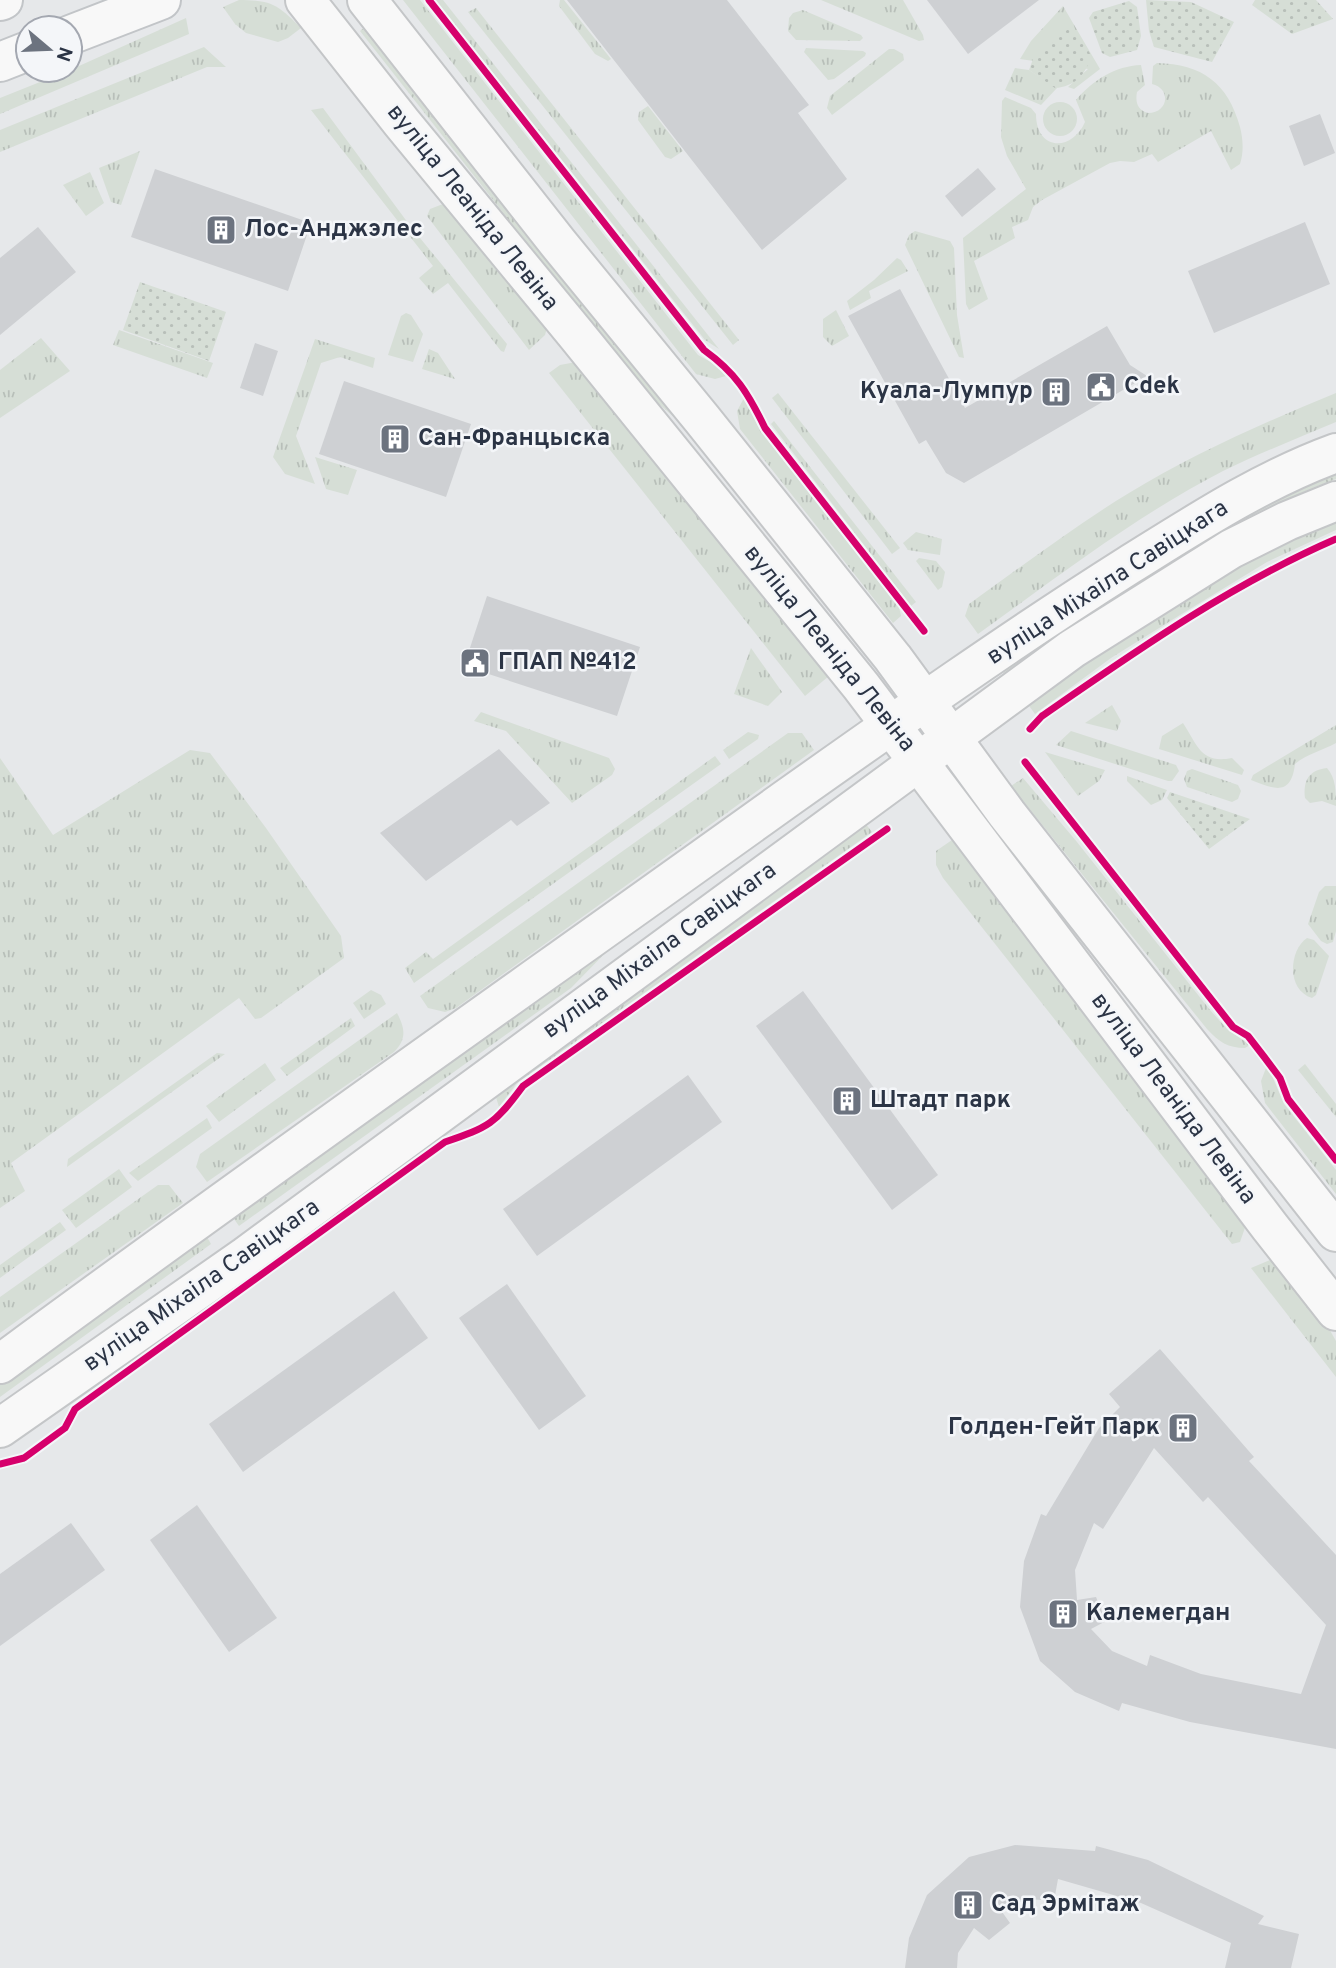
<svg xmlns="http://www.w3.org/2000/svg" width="1336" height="1968" viewBox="0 0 1336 1968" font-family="Overpass,sans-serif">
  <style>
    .grass { fill: url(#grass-tufts) }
    .park { fill: url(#park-dots) }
    .building { fill: #ced0d3; fill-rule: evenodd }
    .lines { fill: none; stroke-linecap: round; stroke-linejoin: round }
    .secondary-casing { stroke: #c4c6c8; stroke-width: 42 }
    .primary-casing { stroke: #c2c5c8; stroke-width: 42 }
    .secondary { stroke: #f8f8f8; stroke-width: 38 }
    .primary { stroke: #f8f8f8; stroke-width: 38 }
    .cycleway-casing { stroke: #f4f6f9; stroke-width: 11 }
    .cycleway { stroke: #d6006c; stroke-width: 7 }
    .labels { text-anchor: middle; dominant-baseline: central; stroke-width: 5; stroke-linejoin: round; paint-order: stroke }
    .street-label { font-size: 24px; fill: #2b3445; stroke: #f4f6f9 }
    .poi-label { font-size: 24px; font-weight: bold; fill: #2b3445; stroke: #f4f6f9; text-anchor: start }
  </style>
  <defs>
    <pattern id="grass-tufts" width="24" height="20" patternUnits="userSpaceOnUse" patternTransform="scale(1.75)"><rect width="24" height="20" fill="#d6ded6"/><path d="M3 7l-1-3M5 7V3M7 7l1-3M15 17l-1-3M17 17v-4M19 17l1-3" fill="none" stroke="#b8bfb9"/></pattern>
    <pattern id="park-dots" width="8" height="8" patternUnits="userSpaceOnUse" patternTransform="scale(1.75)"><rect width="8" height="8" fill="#d6ded6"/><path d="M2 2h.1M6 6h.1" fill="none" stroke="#b8bfb9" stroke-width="1.8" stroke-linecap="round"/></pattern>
  </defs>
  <rect width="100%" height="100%" fill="#e6e8ea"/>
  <g class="grass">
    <path d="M239,0C272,0 278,5 301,28L288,38L278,42L246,33L235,24L223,7Z"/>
    <path d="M403,0H420L698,355L718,366L726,376L715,379L696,374Z"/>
    <path d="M435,0H443L719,349L705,340Z"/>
    <path d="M560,0H564L611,59L608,61L595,54L559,6Z"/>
    <path d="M821,0H903L923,35L924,40L919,41Z"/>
    <path d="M1063,6L1100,69L1074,89L1068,87L1088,69L1020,59L1031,41Z"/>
    <path d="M476,8L739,340L733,345L468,12Z"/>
    <path d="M803,10L861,35L863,38L860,41L796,40L788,31L789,18L793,13Z"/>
    <path d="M186,18L189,34L0,114V98L70,70Z"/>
    <path d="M365,27L691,432L642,389L360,31Z"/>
    <path d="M204,47L226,67H207L0,152V130Z"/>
    <path d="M806,48L863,51L866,53L865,56L834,79L828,80L804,52Z"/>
    <path d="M889,49H894L903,54L904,60L832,115L827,108L830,96Z"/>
    <path d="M1157,63C1202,64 1228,83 1240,127C1243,139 1244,152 1240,164L1231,170L1211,131L1158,162L1152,154L1134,162L1120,161L1110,163L1042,200L1033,207L1028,220L1012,227L1015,238L974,261L988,299L969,310L966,304L963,238L1026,189L1007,156L1001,137L1002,101L1005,97L1031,108L1036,114C1036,151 1072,152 1085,122L1076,100C1093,80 1115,66 1141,65L1145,85L1137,92C1135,103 1138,110 1148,113C1168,113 1172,89 1152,84L1153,66Z"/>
    <path d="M1015,68L1029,70L1057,88L1041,105L1005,90Z"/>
    <circle cx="1060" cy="119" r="17"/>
    <path d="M648,106L683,151L671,159L665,157L638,120L639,112Z"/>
    <path d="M323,108L411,227L507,344L504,352L501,351L448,283L433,294L419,278L433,266L311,110Z"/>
    <path d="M140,151L121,205L111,202L99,168Z"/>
    <path d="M90,172L104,203L86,216L63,185Z"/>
    <path d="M443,204L482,235L547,328L545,335L529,350L427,216L430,209Z"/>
    <path d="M915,231L950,241L954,248L957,315L964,358L959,357L905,245L909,235Z"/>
    <path d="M897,258L901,260L908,271L869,291L871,298L850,310L847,301L874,280Z"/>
    <path d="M836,310L849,336L832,346L823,337V319Z"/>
    <path d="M406,313L411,315L423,334L413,362L388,355L401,316Z"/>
    <path d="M119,330L213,363L207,378L113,345Z"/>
    <path d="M41,338L70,371L0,418V370Z"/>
    <path d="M315,339L375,358L373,368L340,357L321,363L296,436L315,484L285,474L273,457Z"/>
    <path d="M429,349L438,353L455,379L422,369Z"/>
    <path d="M576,362L829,676L805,696L549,373L560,365Z"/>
    <path d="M778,393L900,548L892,554L772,398Z"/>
    <path d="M1336,393V422C1298,438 1260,453 1223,471C1136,516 1057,577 978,634L965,616L969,604L980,596C1029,561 1078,524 1129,493C1195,453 1265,422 1336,393Z"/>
    <path d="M744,398L761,432L899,607L901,616L893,623L740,429L737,411Z"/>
    <path d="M774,421L916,602L911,606L771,424Z"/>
    <path d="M315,457L357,470L348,495L326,489Z"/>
    <path d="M1336,461V479C1288,496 1246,520 1203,546C1135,586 1070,630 1007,677L1003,672L1064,624Z"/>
    <path d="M1336,518V530L1267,562L1180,615L1111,658L1035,714L1027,703L1177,600L1255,554Z"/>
    <path d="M916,532L942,539L940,555L908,550L903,543Z"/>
    <path d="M919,558L936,561L945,572L942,587L938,590L916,561Z"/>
    <path d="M751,648L782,692L768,706L734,694Z"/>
    <path d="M1112,705L1121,721L1117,731L1085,723Z"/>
    <path d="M481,712L609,758L615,769L612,775L572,803L506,731L474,721Z"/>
    <path d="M1183,723C1198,746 1201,764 1232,758L1244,770L1242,775L1159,749L1162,736Z"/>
    <path d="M1336,725V743C1322,751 1308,753 1295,764C1291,797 1274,789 1251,780L1253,775Z"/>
    <path d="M1071,731L1176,765L1179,771L1172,781H1168L1056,745Z"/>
    <path d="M748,732L759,735L758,739L729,759L723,750Z"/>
    <path d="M788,733H802L814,750L456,1008L445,1012L428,1008L420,996Z"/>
    <path d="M190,750L210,753L266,828L341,936L344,958L261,1018L255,1019L239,998L11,1163L25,1191L0,1208V758L53,835Z"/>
    <path d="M1045,752L1105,770L1099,781L1078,796Z"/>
    <path d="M715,756L721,764L414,983L405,968L426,952L433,959Z"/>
    <path d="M1327,768C1336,778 1336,792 1336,806L1322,801L1310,803L1305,798C1303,780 1309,770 1327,768Z"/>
    <path d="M1192,769L1238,785L1241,791L1238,799L1232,802L1187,787L1184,779L1187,771Z"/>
    <path d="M1127,776L1167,790L1162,800L1151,805L1127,781Z"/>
    <path d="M1023,778L1077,842L1210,1010L1227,1029L1250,1045L1245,1048C1228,1048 1219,1042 1207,1029L1011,786Z"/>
    <path d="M861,818L872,832L517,1083L499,1107L495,1094Z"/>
    <path d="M952,840L1059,972L1248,1219L1240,1242L1232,1244L943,878L936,865V851Z"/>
    <path d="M1325,886H1336V931L1333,942L1327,944L1321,941L1308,924L1319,892Z"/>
    <path d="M1307,938L1314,940L1329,956L1316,995L1312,998C1286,990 1289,950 1307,938Z"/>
    <path d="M617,941L571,988L239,1226L229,1212Z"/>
    <path d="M371,990L381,995L386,1004L364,1019L353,1003Z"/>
    <path d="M397,1013C405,1028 407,1039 394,1052L207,1182L196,1167L200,1154Z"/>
    <path d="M351,1018L355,1026L287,1076L280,1068Z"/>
    <path d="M217,1053L225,1054L67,1167L68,1159Z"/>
    <path d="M265,1063L276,1080L219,1122L206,1106Z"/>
    <path d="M1305,1064L1336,1104V1117L1298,1070Z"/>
    <path d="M1266,1068L1270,1071L1284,1104L1336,1170V1194L1265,1103L1261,1081Z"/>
    <path d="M207,1118L212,1128L138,1181L129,1173Z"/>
    <path d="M119,1169L132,1187L76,1228L62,1210Z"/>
    <path d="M158,1185H169L183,1203L0,1333V1297Z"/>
    <path d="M60,1222L66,1230L0,1278V1265Z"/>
    <path d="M203,1230L211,1244L0,1397V1376Z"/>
    <path d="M1270,1260L1282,1262L1304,1285L1336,1341V1377L1251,1268Z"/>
  </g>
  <g class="park">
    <path d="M1146,0L1191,2L1234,22L1212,62L1154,47L1149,31Z"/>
    <path d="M1255,0H1316L1333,19L1292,34L1252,5Z"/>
    <path d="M1129,1L1137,7L1141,36L1137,50L1110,57L1102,53L1089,18L1093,12Z"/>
    <path d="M1068,29L1077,33L1091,55C1087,74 1074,87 1055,88L1029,70L1033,59Z"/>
    <path d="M140,282L226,312L209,361L123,330Z"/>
    <path d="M1170,792L1250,819L1209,849L1167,798Z"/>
  </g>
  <g class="building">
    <path d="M567,0H727L809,105L798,113L847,179L762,250Z"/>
    <path d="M927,0H1039L968,54Z"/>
    <path d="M1320,114L1335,153L1304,166L1289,126Z"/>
    <path d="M978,168L996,189L962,217L945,196Z"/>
    <path d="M155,169L311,223L288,291L131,237Z"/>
    <path d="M1305,222L1330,284L1214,333L1188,271Z"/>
    <path d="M38,227L76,272L0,335V258Z"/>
    <path d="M900,289L965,408L1107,326L1130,365L1147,376L964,483L946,473L926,440L919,444L848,316Z"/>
    <path d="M255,343L278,351L263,396L240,388Z"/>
    <path d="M344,381L471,424L446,497L319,454Z"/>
    <path d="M487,596L640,647L617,716L464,666Z"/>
    <path d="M499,749L550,803L517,826L511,820L426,881L380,833Z"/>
    <path d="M803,991L938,1175L892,1210L756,1026Z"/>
    <path d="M688,1075L722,1122L537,1256L503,1209Z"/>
    <path d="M507,1284L586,1396L539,1430L459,1318Z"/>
    <path d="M394,1291L428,1338L243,1472L209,1424Z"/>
    <path d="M1160,1349L1254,1457L1249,1461L1336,1555V1749L1190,1722L1122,1703L1119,1711L1075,1692L1040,1661L1020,1607L1024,1561L1041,1514L1046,1516L1099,1428L1120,1407L1109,1394ZM1154,1448L1203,1502L1208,1497L1326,1625L1301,1694L1201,1674L1150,1655L1147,1666L1112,1651L1091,1629L1106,1621L1096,1597L1077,1600L1075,1570L1094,1523L1103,1529Z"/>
    <path d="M197,1505L277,1618L229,1652L150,1540Z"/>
    <path d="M71,1523L105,1570L0,1646V1574Z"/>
    <path d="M1015,1845L1095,1851L1096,1846L1148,1860L1264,1916L1258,1924L1299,1934L1291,1968H1225L1231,1943L1141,1903L1058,1879L1054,1901L1029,1899L1000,1909L1010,1923L989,1940L974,1928L958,1953L957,1968H905L909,1938L927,1895L969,1857Z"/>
  </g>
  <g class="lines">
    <g class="secondary-casing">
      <g id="secondary">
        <path d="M305,0L402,123L575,333L861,686L1270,1227L1336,1311"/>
        <path d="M367,0L558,243L702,419L893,658L1007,814L1336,1232"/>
        <path d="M0,1364C260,1172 524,987 786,799C899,719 1012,639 1129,565C1195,524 1262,480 1336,453"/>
        <path d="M0,1428L246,1256L1072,649L1231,549L1287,521L1336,501"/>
      </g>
    </g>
    <g class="primary-casing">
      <g id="primary">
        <path d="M0,1L3,0"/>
        <path d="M70,35L161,0"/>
        <path d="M0,62L28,51"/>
      </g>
    </g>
    <use href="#secondary" class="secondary"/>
    <use href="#primary" class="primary"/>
    <g class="cycleway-casing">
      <g id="cycleway">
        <path d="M429,0L704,350C736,373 748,393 765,428L924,631"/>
        <path d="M1030,729L1042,716C1136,651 1230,585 1336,539"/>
        <path d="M1025,762L1233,1027L1248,1036L1265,1058L1280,1078L1288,1099L1336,1160"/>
        <path d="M0,1464L24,1458L65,1428L75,1409L445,1142C489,1127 495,1124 523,1086L887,829"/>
      </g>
    </g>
    <use href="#cycleway" class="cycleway"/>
  </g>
  <defs>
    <g id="building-square" transform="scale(1.575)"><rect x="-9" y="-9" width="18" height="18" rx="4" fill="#6c737f" stroke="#f4f6f9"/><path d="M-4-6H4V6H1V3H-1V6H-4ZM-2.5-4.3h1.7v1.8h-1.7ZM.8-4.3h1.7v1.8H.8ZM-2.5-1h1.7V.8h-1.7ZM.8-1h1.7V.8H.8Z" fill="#fff"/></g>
    <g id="civic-square" transform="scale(1.575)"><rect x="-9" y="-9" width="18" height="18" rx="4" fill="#6c737f" stroke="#f4f6f9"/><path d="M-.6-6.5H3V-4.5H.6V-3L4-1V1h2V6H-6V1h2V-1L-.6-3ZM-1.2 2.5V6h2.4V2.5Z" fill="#fff"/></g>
  </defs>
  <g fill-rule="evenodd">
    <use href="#building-square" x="221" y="230"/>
    <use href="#civic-square" x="1101" y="387"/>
    <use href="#building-square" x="1056" y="392"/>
    <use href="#building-square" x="395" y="439"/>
    <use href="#civic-square" x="475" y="663"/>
    <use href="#building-square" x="847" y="1101"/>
    <use href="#building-square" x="1183" y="1428"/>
    <use href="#building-square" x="1063" y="1614"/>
    <use href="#building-square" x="968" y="1905"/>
  </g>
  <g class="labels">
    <g class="street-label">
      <text transform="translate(472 208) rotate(51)">вуліца Леаніда Левіна</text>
      <text transform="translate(1108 583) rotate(-33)">вуліца Міхаіла Савіцкага</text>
      <text transform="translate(829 649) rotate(51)">вуліца Леаніда Левіна</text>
      <text transform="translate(660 951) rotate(-36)">вуліца Міхаіла Савіцкага</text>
      <text transform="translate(1173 1099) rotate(53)">вуліца Леаніда Левіна</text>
      <text transform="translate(202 1286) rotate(-35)">вуліца Міхаіла Савіцкага</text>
    </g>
    <g class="poi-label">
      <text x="244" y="230">Лос-Анджэлес</text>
      <text x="1124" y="387">Cdek</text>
      <text x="1033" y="392" text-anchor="end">Куала-Лумпур</text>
      <text x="418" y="439">Сан-Францыска</text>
      <text x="498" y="663">ГПАП №412</text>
      <text x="870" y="1101">Штадт парк</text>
      <text x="1160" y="1428" text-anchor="end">Голден-Гейт Парк</text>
      <text x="1086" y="1614">Калемегдан</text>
      <text x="991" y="1905">Сад Эрмітаж</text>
    </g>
  </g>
  <g transform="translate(49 49) rotate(109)"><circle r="33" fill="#f4f6f9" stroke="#a4a8b1" stroke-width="2"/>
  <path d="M0-5L12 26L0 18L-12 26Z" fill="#6c737f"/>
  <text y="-10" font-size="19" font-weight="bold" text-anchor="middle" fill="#2b3445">N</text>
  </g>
</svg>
